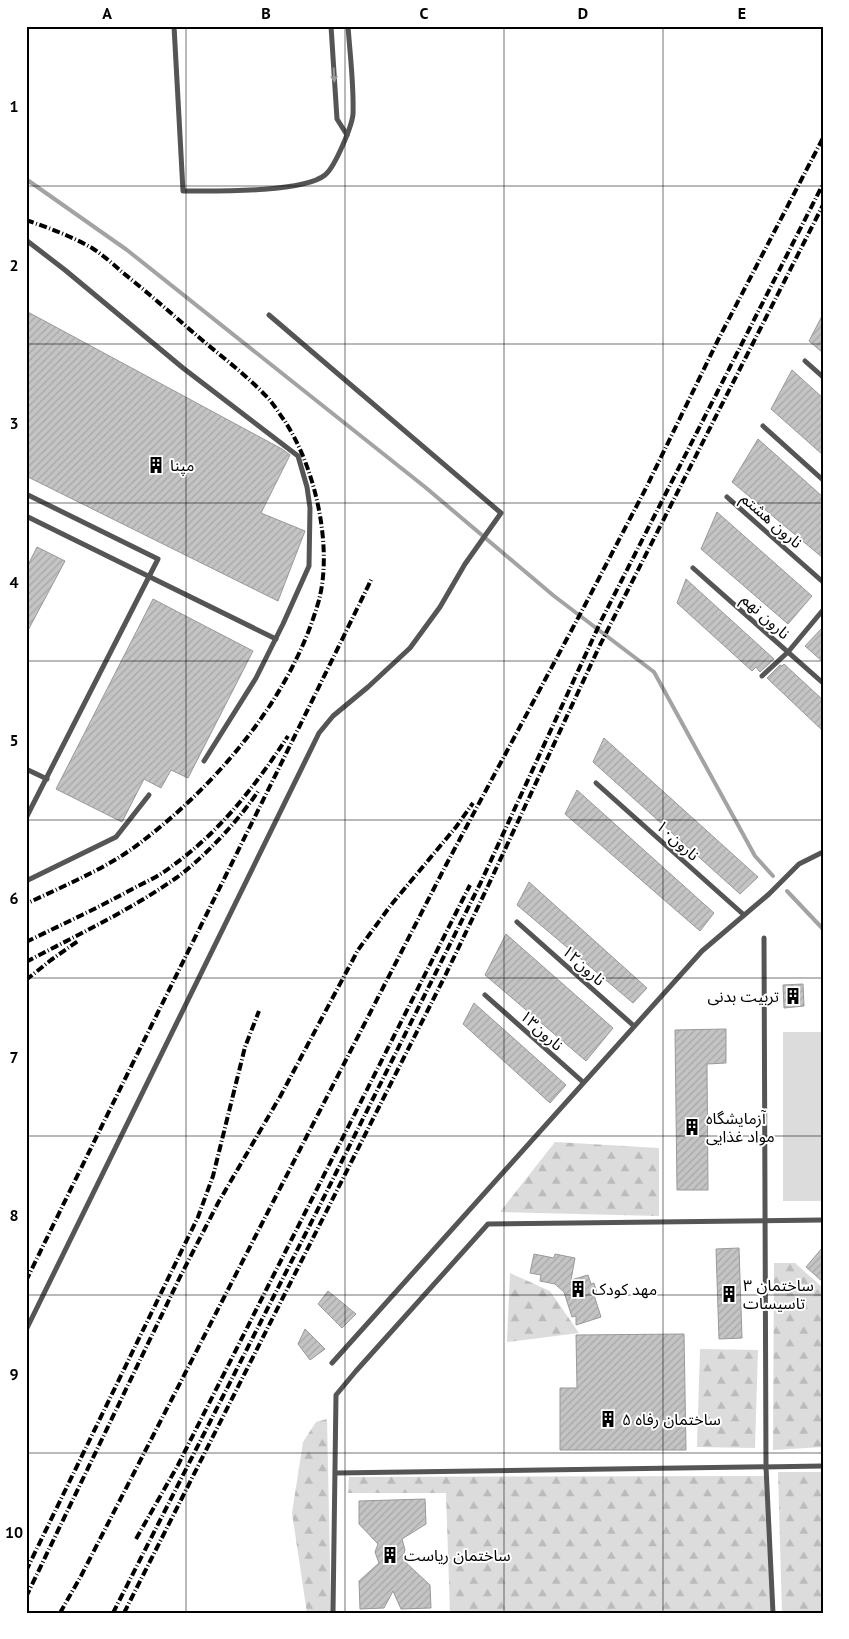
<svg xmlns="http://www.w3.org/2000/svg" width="849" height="1639" viewBox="0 0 849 1639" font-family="'PT Sans','Noto Sans Arabic',sans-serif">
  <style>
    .grass { fill: #dcdcdc }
    .forest { fill: url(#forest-firs) }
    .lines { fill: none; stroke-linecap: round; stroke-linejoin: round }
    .stream { stroke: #a3a3a3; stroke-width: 4 }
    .building { fill: url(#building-hatch); stroke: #999 }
    .service { stroke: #555; stroke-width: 5 }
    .rail { stroke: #000; stroke-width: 4; stroke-dasharray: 8 2.5 1 2.5; stroke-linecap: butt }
    .oneway { fill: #999 }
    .grid { fill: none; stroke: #000; stroke-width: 1; stroke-opacity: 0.55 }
    .labels { text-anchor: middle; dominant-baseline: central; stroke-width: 4; stroke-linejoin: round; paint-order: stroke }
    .poi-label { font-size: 16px; fill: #000; stroke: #fff; text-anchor: start }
    .street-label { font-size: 16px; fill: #000; stroke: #fff }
    .neatline { fill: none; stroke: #000; stroke-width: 2 }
    .grid-label { font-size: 16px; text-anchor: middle; font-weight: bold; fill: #000 }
  </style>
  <defs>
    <pattern id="forest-firs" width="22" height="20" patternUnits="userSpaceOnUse" patternTransform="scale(1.25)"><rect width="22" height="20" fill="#dcdcdc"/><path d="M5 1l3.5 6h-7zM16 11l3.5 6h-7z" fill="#bbb"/></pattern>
    <pattern id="building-hatch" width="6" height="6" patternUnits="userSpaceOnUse" patternTransform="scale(1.25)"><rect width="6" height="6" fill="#c4c4c4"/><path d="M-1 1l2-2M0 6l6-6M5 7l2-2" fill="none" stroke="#a7a7a7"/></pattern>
  </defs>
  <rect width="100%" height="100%" fill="#fff"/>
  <rect class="grass" x="783" y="1032" width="40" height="169"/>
  <g class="forest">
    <path d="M555,1142L659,1148V1216L500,1212Z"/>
    <path d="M774,1263H795L823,1288V1447L773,1450Z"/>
    <path d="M510,1273L550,1291L579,1333L507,1342Z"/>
    <path d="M700,1349L758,1350L755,1448L697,1447Z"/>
    <path d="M327,1419L331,1613H307L292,1513L303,1442L316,1422Z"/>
    <path d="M778,1472H823V1613H782Z"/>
    <path d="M768,1476L771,1613H450L446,1493H348L349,1477Z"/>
  </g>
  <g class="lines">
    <g class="stream">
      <path d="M26,179L127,250L425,487L554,596L654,672L755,856L773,876"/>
      <path d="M787,891L823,929"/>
    </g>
  </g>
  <g class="building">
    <path d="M26,311L282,449L290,455L261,513L305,531L278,601L26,476Z"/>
    <path d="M823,314V353L809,341Z"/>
    <path d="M792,370L823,398V455L771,409Z"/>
    <path d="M758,439L823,497V558L732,482Z"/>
    <path d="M717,512L812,596L788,624L701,549Z"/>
    <path d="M37,547L65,561L26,634V569Z"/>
    <path d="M686,579L774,659L760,672L756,667L752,671L677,603Z"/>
    <path d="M153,599L253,651L188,778L171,770L161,788L144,779L122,822L56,789Z"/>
    <path d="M823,627V662L805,646Z"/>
    <path d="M784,664L823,700V731L767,678L780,665L782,666Z"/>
    <path d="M604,738L758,877L740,894L593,762Z"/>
    <path d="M577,790L714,913L700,931L565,814Z"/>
    <path d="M529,882L647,988L633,1003L517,905Z"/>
    <path d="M506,934L613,1028L586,1061L485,975Z"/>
    <path d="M803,984L804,1006L784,1008L783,985Z"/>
    <path d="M474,1003L566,1085L550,1103L463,1024Z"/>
    <path d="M726,1029V1063L707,1064L708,1190H677L675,1030Z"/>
    <path d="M823,1247V1282L806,1267Z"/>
    <path d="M739,1248L742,1338L719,1339L716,1249Z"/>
    <path d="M534,1254L554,1258L555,1254L575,1258L571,1280L588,1275L591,1284L594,1283L597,1293L594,1295L601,1317L576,1325V1316L572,1317L564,1292L555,1284L540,1281L541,1275L530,1273Z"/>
    <path d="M328,1291L356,1314L342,1328L318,1304Z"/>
    <path d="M305,1329L325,1349L310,1360L298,1344Z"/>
    <path d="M684,1334L686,1450H560V1388H577L576,1335Z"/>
    <path d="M425,1499L426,1524L402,1539L405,1550L402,1559L430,1585L431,1608L401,1609L393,1591L384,1608L360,1609L359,1581L379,1563L375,1552L378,1544L359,1524V1501Z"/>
  </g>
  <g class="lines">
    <g class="service">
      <path d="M174,26L183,191C213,191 303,193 325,175C335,167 352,126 353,114C354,85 350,55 348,26"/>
      <path d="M331,26L337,119L347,135"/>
      <path d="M26,240L65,270L183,368L298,456L307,487L310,508L309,566L283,624L256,678L204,761"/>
      <path d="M805,361L823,377"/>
      <path d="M763,426L823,480"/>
      <path d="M26,494L158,559L26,818"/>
      <path d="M727,497L823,582"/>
      <path d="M26,516L276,639"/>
      <path d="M693,568L823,683"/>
      <path d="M762,676L788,652L823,610"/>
      <path d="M26,769L47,779"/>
      <path d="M596,783L744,915"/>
      <path d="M26,881L116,837L149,795"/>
      <path d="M517,922L634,1026"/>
      <path d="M764,938L766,1467L773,1613"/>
      <path d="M485,995L583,1082"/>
      <path d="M26,1330L319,733L333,716L368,687L410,648L440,607L465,564L501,513L269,315"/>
      <path d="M332,1363L702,951L769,894L799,864L823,852"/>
      <path d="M336,1473L823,1466"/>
      <path d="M333,1613L336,1395L356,1371L488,1224L823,1220"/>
    </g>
    <g class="rail">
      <path d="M26,220C49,228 71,236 92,248C103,255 113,264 122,272C147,292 171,313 195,334C218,354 243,372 264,394C272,401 278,412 284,420C315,466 333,546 319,600C292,696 219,783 140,843C106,869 65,885 26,904"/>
      <path d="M26,942C63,924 100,907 136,887C148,881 161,875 172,866C220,832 256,785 288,736"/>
      <path d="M26,962C77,935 129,911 176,878C204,858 240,819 259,790"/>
      <path d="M26,980L51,960L78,941"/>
      <path d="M26,1281C140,1046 258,813 372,578"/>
      <path d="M136,1539L178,1465L470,885"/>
      <path d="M26,1571L198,1217L213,1176L245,1047L259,1011"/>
      <path d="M26,1597L180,1277L218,1203L281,1095L358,950L391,905L456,827L473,803"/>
      <path d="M60,1613L81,1576L446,865L585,605L646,488L719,338L823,138"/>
      <path d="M113,1613L316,1213L481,882L601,621L823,184"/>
      <path d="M124,1613L445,976L488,886L600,645L823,205"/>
    </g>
  </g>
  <defs><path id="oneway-solid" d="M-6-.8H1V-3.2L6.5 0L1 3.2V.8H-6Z" transform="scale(1.25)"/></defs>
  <use class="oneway" href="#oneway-solid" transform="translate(334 75) rotate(87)"/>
  <path class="grid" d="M186,26V1613M345,26V1613M504,26V1613M663,26V1613M26,186H823M26,344H823M26,503H823M26,661H823M26,820H823M26,978H823M26,1136H823M26,1295H823M26,1453H823"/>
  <defs>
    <g id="building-bare" transform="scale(1.35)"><path d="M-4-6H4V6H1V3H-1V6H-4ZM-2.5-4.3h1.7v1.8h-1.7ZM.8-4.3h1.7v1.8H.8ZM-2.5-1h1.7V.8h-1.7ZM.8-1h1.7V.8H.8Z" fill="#000" stroke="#fff" stroke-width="2.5" paint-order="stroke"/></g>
  </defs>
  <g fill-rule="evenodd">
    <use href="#building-bare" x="156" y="465"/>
    <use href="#building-bare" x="793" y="996"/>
    <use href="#building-bare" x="692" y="1127"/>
    <use href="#building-bare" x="578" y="1289"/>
    <use href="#building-bare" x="729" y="1294"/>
    <use href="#building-bare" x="608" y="1419"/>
    <use href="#building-bare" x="390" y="1555"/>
  </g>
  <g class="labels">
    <g class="poi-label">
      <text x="170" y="465">مپنا</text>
      <text x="779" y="996" text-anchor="end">تربیت بدنی</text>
      <text x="706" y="1118">آزمایشگاه<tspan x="706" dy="18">مواد غذایی</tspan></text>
      <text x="743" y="1285">۳ ساختمان<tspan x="743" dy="18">تاسیسات</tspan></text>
      <text x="592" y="1289">مهد کودک</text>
      <text x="622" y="1419">۵ ساختمان رفاه</text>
      <text x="404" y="1555">ساختمان ریاست</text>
    </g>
    <g class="street-label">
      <text transform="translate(772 520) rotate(41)">نارون هشتم</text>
      <text transform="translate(766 616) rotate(42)">نارون نهم</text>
      <text transform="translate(678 840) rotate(42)">نارون۱۰</text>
      <text transform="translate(584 965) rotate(42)">نارون۱۲</text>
      <text transform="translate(542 1030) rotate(42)">نارون۱۳</text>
    </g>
  </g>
  <rect width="849" height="1639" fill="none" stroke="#ffffff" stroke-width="55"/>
  <rect x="28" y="28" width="794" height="1584" class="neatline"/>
  <g class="grid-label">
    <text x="107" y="19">A</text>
    <text x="266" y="19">B</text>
    <text x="424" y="19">C</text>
    <text x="583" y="19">D</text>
    <text x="742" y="19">E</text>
    <text x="14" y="112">1</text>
    <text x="14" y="271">2</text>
    <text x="14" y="429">3</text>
    <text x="14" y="588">4</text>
    <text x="14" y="746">5</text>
    <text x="14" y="904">6</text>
    <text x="14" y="1063">7</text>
    <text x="14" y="1221">8</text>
    <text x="14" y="1380">9</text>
    <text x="14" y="1538">10</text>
  </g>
</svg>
